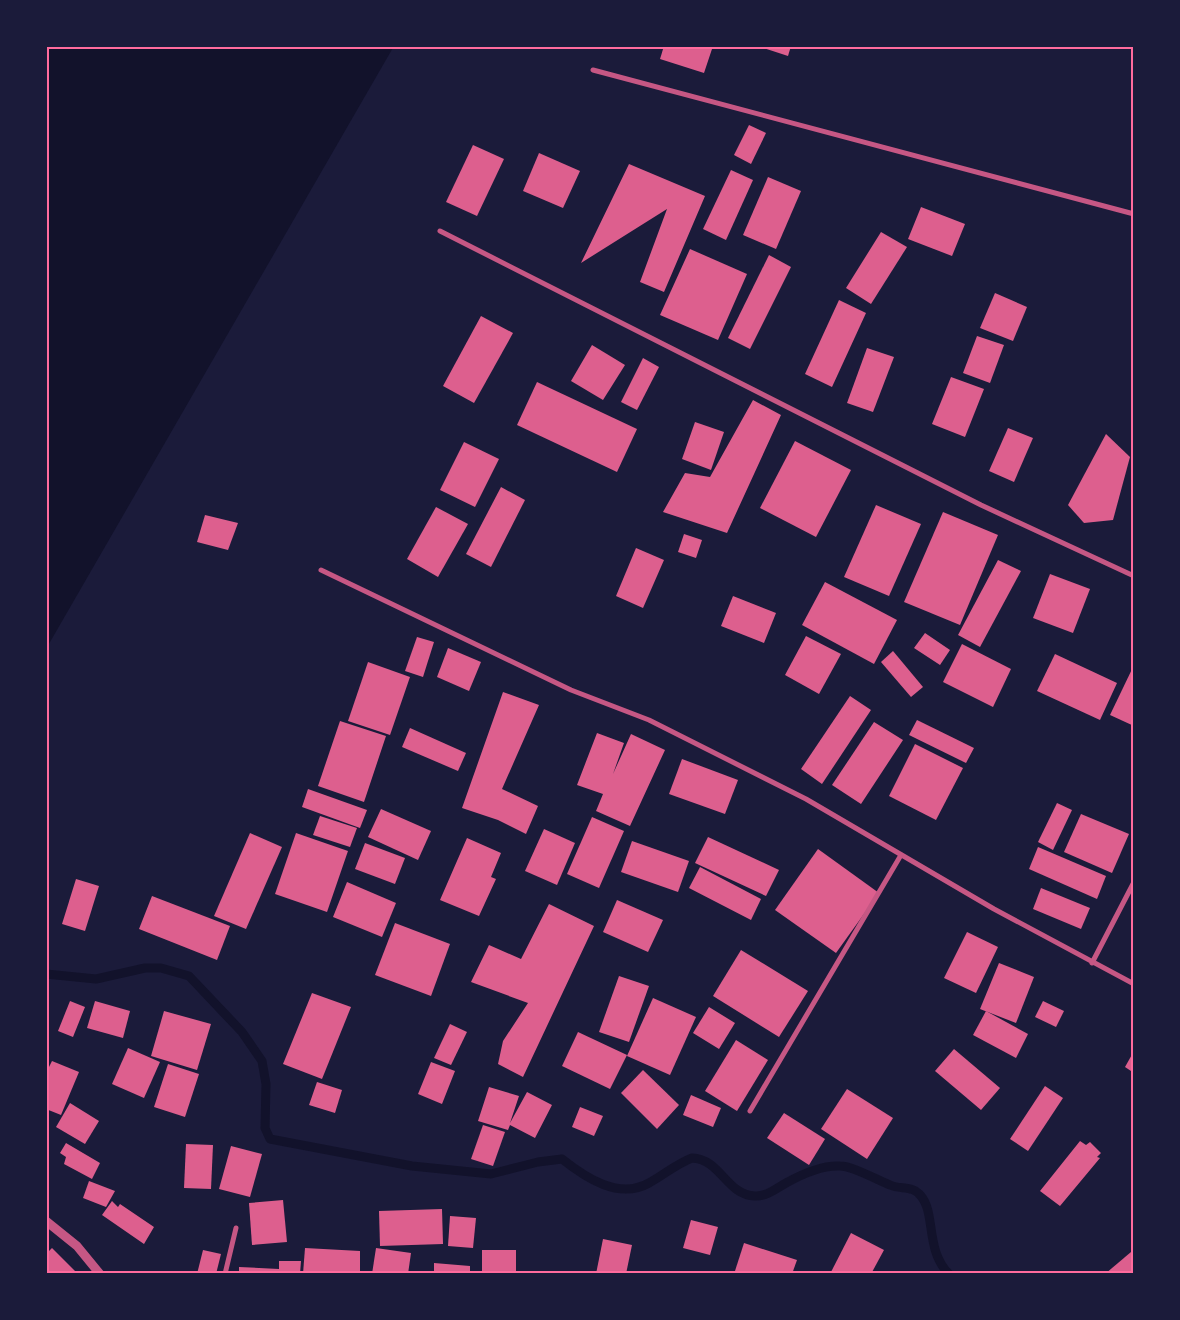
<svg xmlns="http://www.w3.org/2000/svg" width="1180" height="1320" viewBox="0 0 1180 1320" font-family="'Zilla Slab',serif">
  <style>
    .water { fill: #12122b }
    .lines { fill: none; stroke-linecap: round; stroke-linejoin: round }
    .stream { stroke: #12122b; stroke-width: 9 }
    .building { fill: #dd5f8e }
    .minor { stroke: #c65784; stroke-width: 5 }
    .tertiary { stroke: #c65784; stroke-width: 9 }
    .neatline { fill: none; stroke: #ff6b9d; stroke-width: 2 }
  </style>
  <rect width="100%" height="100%" fill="#1b1b3a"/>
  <path class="water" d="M46,46H394L46,649Z"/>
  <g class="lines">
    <path class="stream" d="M46,974L96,979L145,968H161L189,976L242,1032L262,1061L266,1084L265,1128L270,1139L412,1166L491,1174L538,1162L562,1159C586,1178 619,1200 649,1183C664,1175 676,1164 692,1158C721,1159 726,1195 755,1196C766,1197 777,1188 786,1183C802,1174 822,1165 840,1166C853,1166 877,1180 890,1185C901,1190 913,1185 921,1196C936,1214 925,1250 949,1274"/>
  </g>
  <g class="building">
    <path d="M664,46H713L704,73L660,59Z"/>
    <path d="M757,46H791L788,56Z"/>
    <path d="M749,125L766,133L751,164L734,155Z"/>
    <path d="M473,145L504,159L477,216L446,202Z"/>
    <path d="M539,153L580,171L563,208L523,191Z"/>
    <path d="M629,164L705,196L664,292L640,282L667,209L581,263Z"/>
    <path d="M731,170L753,180L726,240L703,229Z"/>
    <path d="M768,177L801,191L776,249L743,235Z"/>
    <path d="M921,207L965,224L952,256L908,239Z"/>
    <path d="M881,232L907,247L871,304L846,288Z"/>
    <path d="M690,249L747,274L718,340L660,315Z"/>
    <path d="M769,255L791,267L750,349L728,338Z"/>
    <path d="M995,293L1027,307L1013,341L980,328Z"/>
    <path d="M839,300L866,313L832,387L805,374Z"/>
    <path d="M481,316L513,333L474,403L443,386Z"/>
    <path d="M977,336L1004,345L990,383L963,373Z"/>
    <path d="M592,345L625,365L603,400L571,381Z"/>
    <path d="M867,348L894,357L873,412L847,403Z"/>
    <path d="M643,358L659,367L637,410L621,402Z"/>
    <path d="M951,377L984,389L965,437L932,424Z"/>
    <path d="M537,382L637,429L617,472L517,425Z"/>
    <path d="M753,400L781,415L727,533L663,512L685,473L710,477Z"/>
    <path d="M695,422L724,432L711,470L682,459Z"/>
    <path d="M1008,428L1033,438L1014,482L989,471Z"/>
    <path d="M1106,434L1130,457L1113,520L1084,523L1068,505Z"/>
    <path d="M795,441L851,470L816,537L760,508Z"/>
    <path d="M464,442L499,459L475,507L440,490Z"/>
    <path d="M501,487L525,500L491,567L466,554Z"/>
    <path d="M876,505L921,524L889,596L844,577Z"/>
    <path d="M436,507L468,524L438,577L407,559Z"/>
    <path d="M943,512L998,535L960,625L904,602Z"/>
    <path d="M205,515L238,523L228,550L197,542Z"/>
    <path d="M684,534L702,540L696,558L678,552Z"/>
    <path d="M636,548L664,560L643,608L616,596Z"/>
    <path d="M998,560L1021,571L980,647L958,635Z"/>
    <path d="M1050,574L1090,589L1073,633L1033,618Z"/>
    <path d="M825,582L897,620L874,664L802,625Z"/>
    <path d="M733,596L776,613L764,643L721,626Z"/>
    <path d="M925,633L950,650L940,665L914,648Z"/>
    <path d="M806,636L841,654L819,694L785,675Z"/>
    <path d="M417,637L434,642L423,677L405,671Z"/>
    <path d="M962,644L1011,669L993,707L943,682Z"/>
    <path d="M448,648L481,662L469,691L437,677Z"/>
    <path d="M893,651L923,687L911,697L881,662Z"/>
    <path d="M1055,654L1117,683L1100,720L1037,691Z"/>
    <path d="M368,662L410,677L390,735L348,721Z"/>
    <path d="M1134,665V726L1110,715Z"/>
    <path d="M503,692L539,705L502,789L538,806L526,834L498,820L462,808Z"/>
    <path d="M850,696L871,710L822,784L801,769Z"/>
    <path d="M917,720L974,748L966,763L909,735Z"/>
    <path d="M340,721L386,736L364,802L318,786Z"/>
    <path d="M874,722L903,740L861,804L832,785Z"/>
    <path d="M410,728L466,753L458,771L402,747Z"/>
    <path d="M597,733L624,743L613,774L631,734L665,750L630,826L596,811L603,794L577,785Z"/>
    <path d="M915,744L963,768L936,820L889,796Z"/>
    <path d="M682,759L738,780L725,814L669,794Z"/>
    <path d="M308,789L367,810L360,828L302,807Z"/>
    <path d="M1057,803L1072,810L1053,850L1038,842Z"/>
    <path d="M381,809L431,831L418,860L368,837Z"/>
    <path d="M1081,814L1129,834L1112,873L1064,852Z"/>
    <path d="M320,816L357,828L350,847L313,835Z"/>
    <path d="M592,817L624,831L599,888L567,874Z"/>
    <path d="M544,829L575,843L557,885L525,871Z"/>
    <path d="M250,833L282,847L246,929L214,916Z"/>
    <path d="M296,833L348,851L327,912L275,894Z"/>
    <path d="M708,837L779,870L766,896L695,863Z"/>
    <path d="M467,838L501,853L491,877L496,879L479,916L440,900Z"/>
    <path d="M632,841L689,861L678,892L621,872Z"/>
    <path d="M365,843L405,858L395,884L355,869Z"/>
    <path d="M1038,847L1106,876L1097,899L1029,869Z"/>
    <path d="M818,849L879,893L836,953L775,910Z"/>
    <path d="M700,867L761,899L751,920L689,888Z"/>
    <path d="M76,879L99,886L85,931L62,924Z"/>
    <path d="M347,882L396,903L382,937L333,917Z"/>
    <path d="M1041,888L1090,908L1081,929L1033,909Z"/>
    <path d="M152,896L230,926L217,960L139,929Z"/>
    <path d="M617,900L663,920L648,952L603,932Z"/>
    <path d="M549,904L594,926L523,1077L498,1064L503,1041L528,1003L471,982L489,945L521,959Z"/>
    <path d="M395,923L450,944L431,996L375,975Z"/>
    <path d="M967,932L998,947L976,993L944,978Z"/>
    <path d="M741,950L808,991L779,1037L713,996Z"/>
    <path d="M999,963L1034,977L1016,1023L980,1009Z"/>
    <path d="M619,976L649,986L629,1042L599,1032Z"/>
    <path d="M312,993L351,1007L322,1079L283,1064Z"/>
    <path d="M653,998L696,1017L670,1075L627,1056Z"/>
    <path d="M70,1001L85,1007L73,1037L58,1031Z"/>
    <path d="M95,1001L130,1011L123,1038L87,1028Z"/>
    <path d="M1043,1001L1064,1011L1056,1027L1035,1017Z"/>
    <path d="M709,1007L735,1023L719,1049L693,1033Z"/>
    <path d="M164,1011L211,1024L197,1070L151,1056Z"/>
    <path d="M986,1011L1028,1034L1016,1058L973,1035Z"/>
    <path d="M450,1024L467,1032L451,1065L434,1058Z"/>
    <path d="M578,1032L627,1055L610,1089L562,1066Z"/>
    <path d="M736,1040L768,1060L737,1111L705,1091Z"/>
    <path d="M128,1048L160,1062L144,1098L112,1084Z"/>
    <path d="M954,1049L1000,1088L981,1110L935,1071Z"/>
    <path d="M1134,1051V1073L1125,1067Z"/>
    <path d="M52,1061L79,1072L61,1115L46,1109V1073Z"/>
    <path d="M431,1062L455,1071L442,1104L418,1094Z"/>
    <path d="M168,1064L199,1074L185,1117L154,1107Z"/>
    <path d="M643,1070L679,1105L657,1129L621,1093Z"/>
    <path d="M317,1082L342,1090L335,1113L309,1105Z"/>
    <path d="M1045,1086L1063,1098L1028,1151L1010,1139Z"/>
    <path d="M489,1087L519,1096L510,1123L527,1092L552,1105L535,1138L510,1125L508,1130L478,1121Z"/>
    <path d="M847,1089L893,1118L867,1159L821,1129Z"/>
    <path d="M691,1095L721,1108L713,1127L683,1115Z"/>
    <path d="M70,1103L99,1121L85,1144L56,1127Z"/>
    <path d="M580,1107L603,1116L594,1136L572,1127Z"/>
    <path d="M784,1113L825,1139L809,1165L767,1138Z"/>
    <path d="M483,1125L505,1132L493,1166L471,1159Z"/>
    <path d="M1080,1141L1086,1145L1090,1142L1101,1153L1097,1157L1100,1158L1060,1206L1040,1191Z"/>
    <path d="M66,1143L100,1163L92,1179L64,1164L66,1157L60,1153Z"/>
    <path d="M186,1144L213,1145L211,1189L184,1188Z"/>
    <path d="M231,1146L262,1154L250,1197L219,1189Z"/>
    <path d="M89,1181L115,1191L106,1207L83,1198Z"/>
    <path d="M283,1200L287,1242L252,1245L249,1203Z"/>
    <path d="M112,1201L118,1207L120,1204L154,1227L144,1244L102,1215Z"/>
    <path d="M442,1209L443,1244L380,1246L379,1211Z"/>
    <path d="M450,1216L476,1218L473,1248L448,1246Z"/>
    <path d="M691,1220L718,1227L710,1255L683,1248Z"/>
    <path d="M851,1233L884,1250L871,1274H830Z"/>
    <path d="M603,1239L632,1245L626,1274H596Z"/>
    <path d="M744,1243L797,1260L792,1274H734Z"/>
    <path d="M52,1248L78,1274H46V1254Z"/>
    <path d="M305,1248L360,1251V1274H303Z"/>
    <path d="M376,1248L411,1253L408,1274H372Z"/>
    <path d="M203,1250L221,1254L216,1274H197Z"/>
    <rect x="482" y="1250" width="34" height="24"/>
    <path d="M1131,1252L1134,1255V1274H1105Z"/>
    <path d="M279,1261H301L300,1274H239V1267L279,1269Z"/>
    <path d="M434,1263L470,1266V1274H434Z"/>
  </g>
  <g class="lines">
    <g class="minor">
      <path d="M593,70L1134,214"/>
      <path d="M440,231L981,505L1134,576"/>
      <path d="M321,570L571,690L649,720L806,799L994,909L1134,984"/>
      <path d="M1092,963L1134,882"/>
      <path d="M750,1111L901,855"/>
      <path d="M225,1274L236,1228"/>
    </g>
    <path class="tertiary" d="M46,1221L77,1246L100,1274"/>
  </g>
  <rect width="1180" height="1320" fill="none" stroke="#1b1b3a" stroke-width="95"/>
  <rect x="48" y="48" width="1084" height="1224" class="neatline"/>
</svg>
